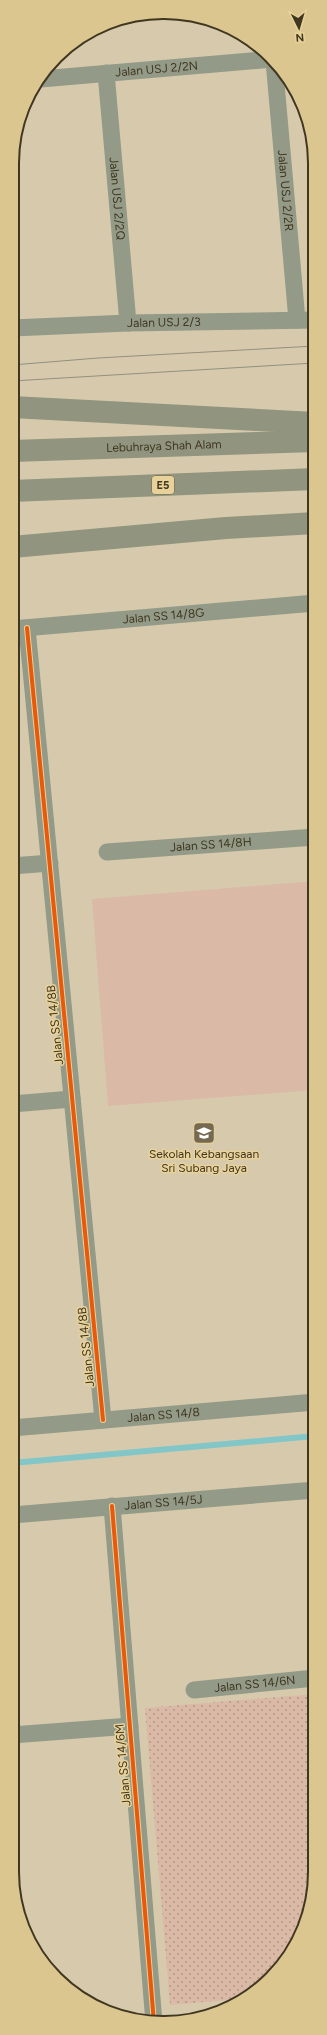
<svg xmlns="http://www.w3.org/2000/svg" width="327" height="2035" viewBox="0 0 327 2035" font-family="Figtree,sans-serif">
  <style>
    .grass { fill: #dbb9a7 }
    .park { fill: url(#park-dots) }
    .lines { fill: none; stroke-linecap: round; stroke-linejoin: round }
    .stream { stroke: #83c6c8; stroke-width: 6 }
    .street { stroke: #939a88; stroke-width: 17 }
    .highway { stroke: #91947f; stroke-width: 22 }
    .tram { stroke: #909180; stroke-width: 1 }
    .cycleway-casing { stroke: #e9d29a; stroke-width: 6 }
    .cycleway { stroke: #e8590c; stroke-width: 4 }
    .labels { text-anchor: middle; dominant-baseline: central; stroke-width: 3; stroke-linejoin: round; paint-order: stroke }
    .shield { fill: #e9d29a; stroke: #736645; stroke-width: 1 }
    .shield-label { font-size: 11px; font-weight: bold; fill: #403720 }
    .street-label { font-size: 12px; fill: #403720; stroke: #e9d29a }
    .poi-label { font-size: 12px; fill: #403720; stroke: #e9d29a }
    .rim { fill: none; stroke: #403720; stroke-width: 2 }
  </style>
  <defs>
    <pattern id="park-dots" width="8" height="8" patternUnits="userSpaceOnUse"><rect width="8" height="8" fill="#dbb9a7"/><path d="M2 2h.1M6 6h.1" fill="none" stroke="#b39788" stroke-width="1.8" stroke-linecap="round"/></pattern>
  </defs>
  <rect width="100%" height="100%" fill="#d7caac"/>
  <path class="grass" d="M315,881V1090L108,1106L92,899Z"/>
  <path class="park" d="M315,1694V1882L299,1939L264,1985L240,1999L170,2005L145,1708Z"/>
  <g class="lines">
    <path class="stream" d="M12,1463L315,1436"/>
    <g class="street">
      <path id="s1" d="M274,61L297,320"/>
      <path id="s2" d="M106,73L128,323"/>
      <path id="s3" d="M41,79L273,59"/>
      <path id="s4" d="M12,328L128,323L315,320"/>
      <path d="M27,628L103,1420"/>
      <path id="s5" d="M12,629L315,603"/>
      <path id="s6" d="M107,852L315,837"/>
      <path d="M12,866L50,863"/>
      <path d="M12,1104L72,1099"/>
      <path id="s7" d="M12,1428L315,1402"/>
      <path d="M112,1506L154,2023"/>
      <path id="s8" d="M12,1515L315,1490"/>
      <path id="s9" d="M194,1690L315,1678"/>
      <path d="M12,1735L130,1726"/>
    </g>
    <g class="highway">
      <path d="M12,407L315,423"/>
      <path id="s10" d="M12,451L315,441"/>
      <path d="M12,491L315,479"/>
      <path d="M12,547L226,528L315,523"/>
    </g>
    <g class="tram">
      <path d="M12,365L98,358L315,346"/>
      <path d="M12,381L315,363"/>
    </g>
    <g class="cycleway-casing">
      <g id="cycleway">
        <path d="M27,628L103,1420"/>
        <path d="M112,1506L154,2023"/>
      </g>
    </g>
    <use href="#cycleway" class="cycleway"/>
  </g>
  <defs>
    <g id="school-square" transform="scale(1.15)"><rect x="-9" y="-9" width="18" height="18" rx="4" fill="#756a51" stroke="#e9d29a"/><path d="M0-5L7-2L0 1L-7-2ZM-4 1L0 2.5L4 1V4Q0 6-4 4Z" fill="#fff"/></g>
  </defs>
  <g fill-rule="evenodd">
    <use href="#school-square" x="204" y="1133"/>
  </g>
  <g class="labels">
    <rect class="shield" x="152" y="476" width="22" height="18" rx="3"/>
    <g class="shield-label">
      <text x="163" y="485">E5</text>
    </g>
    <g class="street-label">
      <text stroke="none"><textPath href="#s3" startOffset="116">Jalan USJ 2/2N</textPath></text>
      <text stroke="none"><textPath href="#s1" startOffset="130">Jalan USJ 2/2R</textPath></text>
      <text stroke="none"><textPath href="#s2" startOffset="126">Jalan USJ 2/2Q</textPath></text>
      <text stroke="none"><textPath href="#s4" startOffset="152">Jalan USJ 2/3</textPath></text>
      <text stroke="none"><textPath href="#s10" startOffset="152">Lebuhraya Shah Alam</textPath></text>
      <text stroke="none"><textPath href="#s5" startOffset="152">Jalan SS 14/8G</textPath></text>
      <text stroke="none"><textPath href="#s6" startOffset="104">Jalan SS 14/8H</textPath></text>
      <text transform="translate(55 1025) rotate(-96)">Jalan SS 14/8B</text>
      <text transform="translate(86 1347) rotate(-96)">Jalan SS 14/8B</text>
      <text stroke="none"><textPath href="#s7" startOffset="152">Jalan SS 14/8</textPath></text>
      <text stroke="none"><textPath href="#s8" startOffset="152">Jalan SS 14/5J</textPath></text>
      <text stroke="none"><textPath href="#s9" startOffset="61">Jalan SS 14/6N</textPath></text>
      <text transform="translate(123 1765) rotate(-95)">Jalan SS 14/6M</text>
    </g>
    <g class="poi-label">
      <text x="204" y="1154">Sekolah Kebangsaan<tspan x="204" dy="14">Sri Subang Jaya</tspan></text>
    </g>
  </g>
  <path d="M0 0H327V2035H0ZM163 19H164A144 144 0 0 1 308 163V1872A144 144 0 0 1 164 2016H163A144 144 0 0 1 19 1872V163A144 144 0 0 1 163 19Z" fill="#dbc690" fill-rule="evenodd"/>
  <path class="rim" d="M163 19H164A144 144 0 0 1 308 163V1872A144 144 0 0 1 164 2016H163A144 144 0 0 1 19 1872V163A144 144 0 0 1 163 19Z"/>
  <g transform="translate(299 28) rotate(175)" stroke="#e9d29a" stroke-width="3" paint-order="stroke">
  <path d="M0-3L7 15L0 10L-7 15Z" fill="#403720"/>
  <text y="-6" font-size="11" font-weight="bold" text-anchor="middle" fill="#403720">N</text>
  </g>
</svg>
